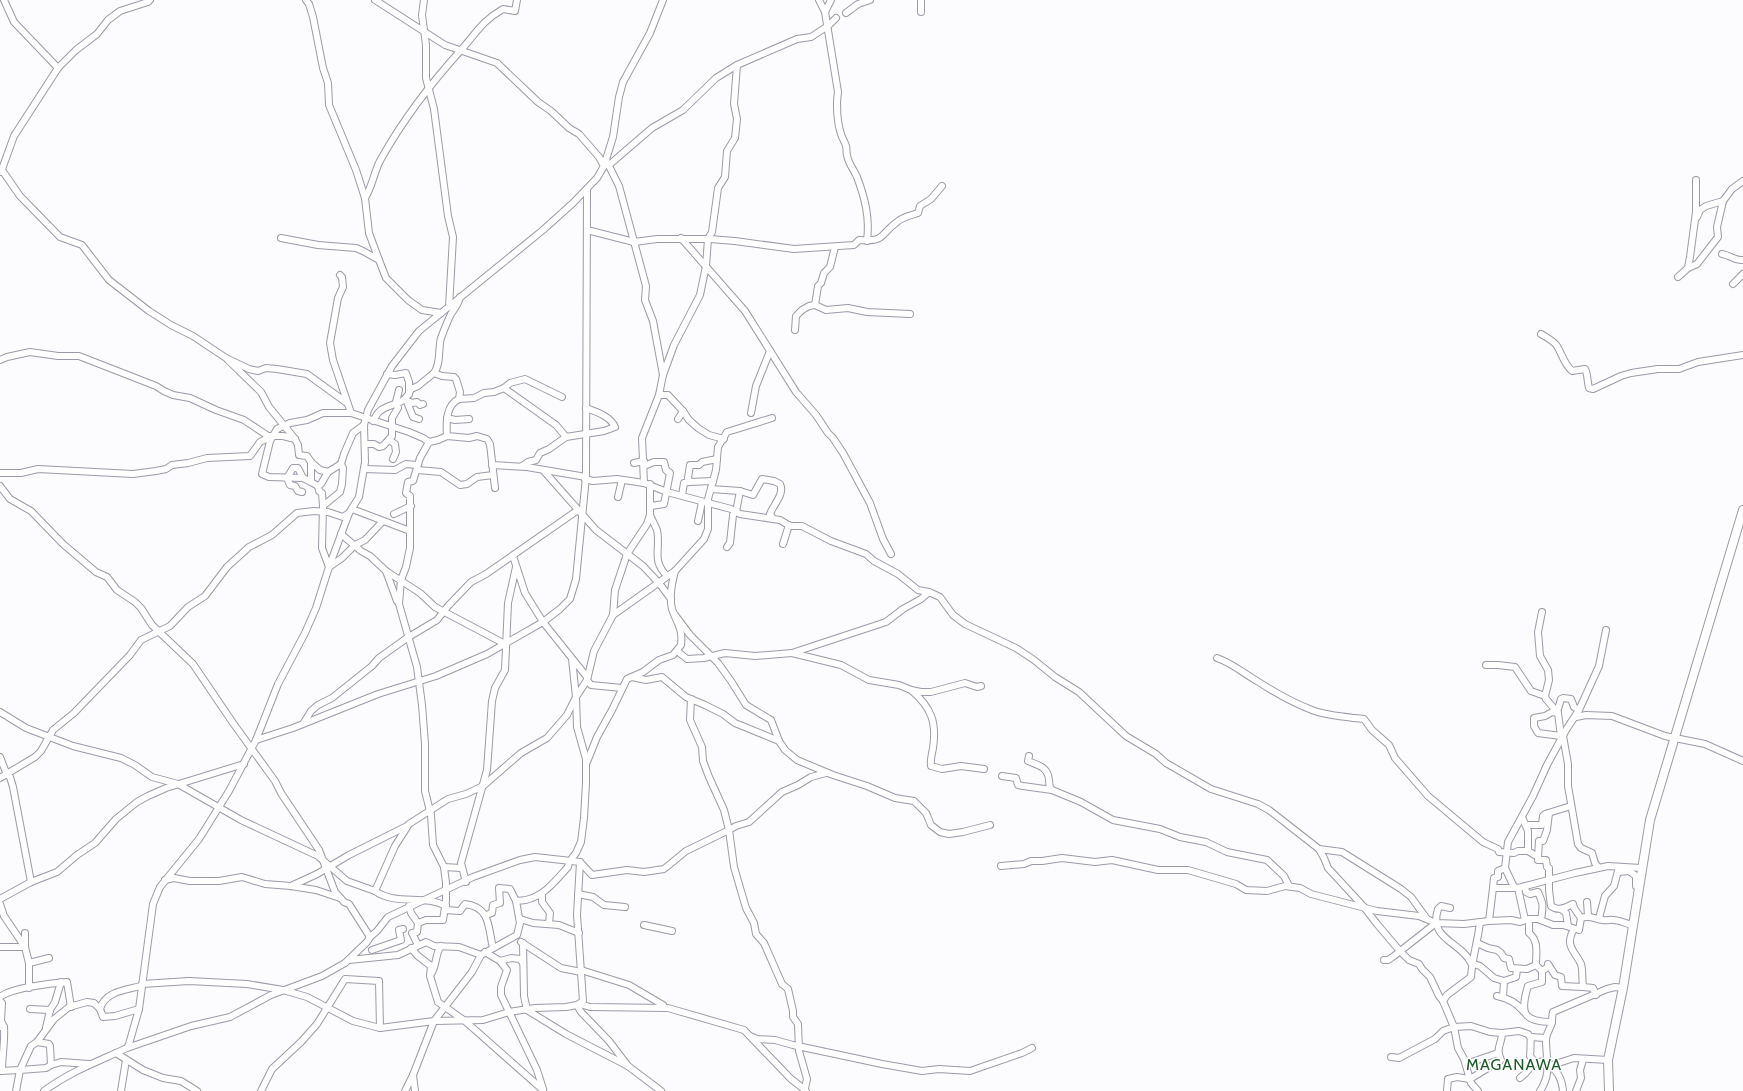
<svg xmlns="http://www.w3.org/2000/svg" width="1743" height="1091" viewBox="0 0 1743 1091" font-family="Cabin,sans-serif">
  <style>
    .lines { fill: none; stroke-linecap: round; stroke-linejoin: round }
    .minor-casing { stroke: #9d99a9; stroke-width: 8 }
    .major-casing { stroke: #9d99a9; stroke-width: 10 }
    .minor { stroke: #fff; stroke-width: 6 }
    .major { stroke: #fff; stroke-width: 8 }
    .labels { text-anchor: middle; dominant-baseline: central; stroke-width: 3; stroke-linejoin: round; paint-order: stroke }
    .quarter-label { font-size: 16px; letter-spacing: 1px; fill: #1e5b2b; stroke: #fff }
  </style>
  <rect width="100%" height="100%" fill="#fcfbfe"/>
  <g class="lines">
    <g class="minor-casing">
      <g id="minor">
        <path d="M4,0L14,22L58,68"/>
        <path d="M306,0L309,4L313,17L323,68L328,83L329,105L356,170L365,198L369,233L379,260"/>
        <path d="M375,0L445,45L497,63L538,102L551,111L569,128L579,134L599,157L604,166"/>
        <path d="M424,0L422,15L426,45V78L434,109L448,216L453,237L449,307"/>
        <path d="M819,0L825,12L831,0"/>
        <path d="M921,0V12"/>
        <path d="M825,12L838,92C836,104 837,122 841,134C842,138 845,142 846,146C847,149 846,152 847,155C848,163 854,170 857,177C865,198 870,218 867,241"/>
        <path d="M846,13L858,4L870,0"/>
        <path d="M606,160L619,186L646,286L645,300L653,321L663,375L659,395L642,438L644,483"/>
        <path d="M609,165L652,128L683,110L716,78L737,65L797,39L811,37L828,26L836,18"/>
        <path d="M0,170H2L20,196L60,237L82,245L109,280L149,311L171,325L193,336L226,358L249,369L258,371L266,368L277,369L307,374L347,403"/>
        <path d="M1,172L14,136L58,68L76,50L97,34L108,20L120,11L148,2L150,0"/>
        <path d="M365,198C373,185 374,171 381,159C404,118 431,83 462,49C477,32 482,21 503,9L515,11L517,0"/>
        <path d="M1697,217L1700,210L1706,206L1723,201L1732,189L1743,181"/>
        <path d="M587,230L634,242L657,239H710L735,241L794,249L854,245L859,240C886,242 879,235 897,222C902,217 912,215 918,213L920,206L931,199L942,186"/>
        <path d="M281,238L318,245L356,248L363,251L379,260L386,278L408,300L422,310L441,313"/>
        <path d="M681,238L745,311L796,392L816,415L828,433L833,438L843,453L870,503L883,539L891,554"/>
        <path d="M1722,254C1730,255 1735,261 1743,260"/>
        <path d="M1688,268L1697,264L1718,237L1717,227L1723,201"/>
        <path d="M340,275L342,277L343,287L338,298L330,343L333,360L351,413"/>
        <path d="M1678,277L1688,268L1690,257L1696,212V180"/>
        <path d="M1733,284L1743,274"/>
        <path d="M815,305L818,286L821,283L824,273L830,267L835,247"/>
        <path d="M795,330L796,316L802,310L809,306L815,305L826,310L848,308L867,312L910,314"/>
        <path d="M1541,334C1546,337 1554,341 1557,346C1562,354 1564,364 1572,371L1585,369C1588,374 1587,381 1589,388L1593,389L1621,376L1631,373L1658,369H1679L1698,362L1743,355"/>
        <path d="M0,360L7,357L30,352L58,356H79L156,386L164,391L173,395L190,398L216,410L244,420L268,436H283L295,439"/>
        <path d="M228,360L261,392L269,407L295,439L298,445L299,455L307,456L311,462V482L318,486L319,491L322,493L323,506L322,548L329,567L342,558L355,545L365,540L383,521"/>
        <path d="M387,374L395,375L406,373L409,382V394"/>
        <path d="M663,375L674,345L700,295L706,266L708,239L712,232L718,188L725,177L727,151L735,138L737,119L734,104L737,65"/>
        <path d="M504,388L556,425L566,437"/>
        <path d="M659,395H668L683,411L689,420L698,428L709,435L724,439"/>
        <path d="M459,399L474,398L484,393L494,392L504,388L510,383L525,379L562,397"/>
        <path d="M405,400L412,403L417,402L420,405L423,404"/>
        <path d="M407,402L413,417L419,419"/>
        <path d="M751,413L756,386L770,351"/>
        <path d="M447,418L455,420L469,419"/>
        <path d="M678,419L683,411"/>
        <path d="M373,421C375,418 377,413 380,411C391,402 404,407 411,389L418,386L434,373"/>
        <path d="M447,436C446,422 446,405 459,399L460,392L456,379L454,377L442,376L434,373C441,364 438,349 441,338C444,330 447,322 451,314C455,308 458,305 460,297"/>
        <path d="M389,440L395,444L396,452L393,459"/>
        <path d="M365,444H374L379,447L383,446L392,436V418L398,408L396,402L399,390"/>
        <path d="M311,462L320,470L328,472"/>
        <path d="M634,463L644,461"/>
        <path d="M492,465L527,467L586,477"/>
        <path d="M522,466L528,462L536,460L540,453L549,449L566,437L604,431L615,427C610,416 597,412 586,408"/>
        <path d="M644,466L654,462H664L666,470L670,473L664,504L651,506"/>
        <path d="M364,469L395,470L406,464L417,465"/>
        <path d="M417,470L441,472L460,485L467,484L477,477L493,475"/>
        <path d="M543,470L596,530L643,566L659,583L671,599"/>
        <path d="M0,473H21L38,469L133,474L156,471L166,469L172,465L188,463L207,458L250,456L260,442L272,436"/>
        <path d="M585,479L593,481L617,479L644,483L667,492L731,509L740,514L773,519L780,520L790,526H802L831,541L866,554L874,561L898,574L918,590L929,592L940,597L953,615L965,624L1016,648L1034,660L1055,677L1079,692L1126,736L1156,754L1166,763L1211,789L1258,804L1269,810L1319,849L1324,858L1328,868L1364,907L1377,924L1399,950L1409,960L1419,964L1422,969L1430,977L1439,996L1443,1001"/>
        <path d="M311,482L303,478L269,477L262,474L270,441L277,429L290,423L307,420L323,413H351L409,432L423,438L429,442"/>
        <path d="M689,482L713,481"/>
        <path d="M0,486L10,499L31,511L63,544L96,572L107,577L117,590L135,602L141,608L152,625L193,664L233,723L275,781L281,793L319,850L335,892L344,902L349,904L370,937"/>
        <path d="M318,486L321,484L328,472L341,464"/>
        <path d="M711,489L740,491L753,495L762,479L774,481L780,484C785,494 773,505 770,514L773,519"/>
        <path d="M302,492L298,491L295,486L290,485L287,478L293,468H298L303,478"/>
        <path d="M682,495L684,483L689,482L688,478L690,465H699L702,462L717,459"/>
        <path d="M618,497L622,480"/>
        <path d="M323,506L340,492L342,484L343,468L341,464L344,454L353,433L364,425"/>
        <path d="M352,509L410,531"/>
        <path d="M736,512L740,491"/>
        <path d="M394,514L411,506"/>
        <path d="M650,515C652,520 655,525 657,530C661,549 651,560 667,576"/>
        <path d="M698,521L702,502"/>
        <path d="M341,534L361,551L370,556L386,571L420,593L435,607L505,644"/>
        <path d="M783,544L789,525"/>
        <path d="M727,547L730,543L733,515L735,512"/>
        <path d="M513,556L525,593L543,622L587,677"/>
        <path d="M386,571L397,601"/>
        <path d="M1542,612L1538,632L1540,656L1548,670L1549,680L1545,696L1546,699L1558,713L1561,736H1563L1568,764V786L1578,844L1581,848L1592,853L1595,863L1598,867"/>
        <path d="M613,615L675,571L704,539L708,529V499L716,470L718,447L727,432L772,418"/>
        <path d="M675,615L690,635L718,663L731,681L746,705L771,720L779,741L785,750L797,760L833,775L867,786L895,798L914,801L926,813L931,825L940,832L949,834L963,832L990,825"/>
        <path d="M677,651L687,659L704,658L725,653L755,656L792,653L886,622L903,609L921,599L929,592"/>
        <path d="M792,653L841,665L869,680L899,685L911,690L921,692H931L965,683L977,687L981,686"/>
        <path d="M1486,665H1498L1515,667L1531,691L1545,696"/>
        <path d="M632,677L646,680L662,677L686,697L705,705L723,714L735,723L779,741"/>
        <path d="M587,680L591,685L622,688"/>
        <path d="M911,690C931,707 937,722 933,748C932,754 930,760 931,766L942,769L961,766L984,769"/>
        <path d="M1556,710L1558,709L1561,699L1563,698L1571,699L1574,707L1579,710"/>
        <path d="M0,712L26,728L73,746L121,758L135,765L152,777L178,784L241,820L318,856L347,881L375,891L395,846L409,824L448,799L466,794L483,786L521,753L547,738L567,715L576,697L572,659"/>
        <path d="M1558,713L1552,712L1545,716L1534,718V726L1538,733L1561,736"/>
        <path d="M1576,717L1586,715L1612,716L1665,736L1705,744L1743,761"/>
        <path d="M303,724L311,711L318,705L332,698L372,666L379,658L407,638L437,620L448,606L471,582L486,574L578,510"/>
        <path d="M256,740L293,728L378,694L436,676L487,654L543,622L560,609L570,599L576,579L586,477L587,189"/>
        <path d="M1029,756L1028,761C1038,765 1048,767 1049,780C1050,785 1048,786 1052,790"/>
        <path d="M0,757L7,775L10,777L13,787L31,882"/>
        <path d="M587,762L597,737L612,710L627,679L643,672L659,660L673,655L681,645C683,628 677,624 672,609C669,596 672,583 675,571"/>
        <path d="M1002,776L1016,778L1018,785L1023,786L1052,790L1081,802L1113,820L1160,829L1180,837L1206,842L1227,852L1267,860L1284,876L1289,886"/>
        <path d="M0,778L35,757L41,751L53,730L74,713L130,655L141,640L170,626L188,607L205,596L227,567L249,547L272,535L297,513L314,511L328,512L343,517L349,513"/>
        <path d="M1522,817L1528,831V851"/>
        <path d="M1527,825H1542L1543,816L1545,814L1571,806"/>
        <path d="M1319,849L1342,852L1401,889L1411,897L1427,919"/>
        <path d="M1538,857L1539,841H1543L1547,830L1549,813"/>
        <path d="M580,862L577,915L583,1001L577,1005L566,1007L535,1008L509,1012L483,1020L434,1021L472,972L481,955L517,935L520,923L516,901C521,900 525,901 529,899C546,894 556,880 568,867L569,862L576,853L581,842L584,818L586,783V759L577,727L576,697L587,680L594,651L613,615L615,590L627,554L647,524L650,515V484"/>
        <path d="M1001,866L1024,864L1031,861H1042L1062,858L1095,862L1112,860L1158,870H1188L1236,884L1246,890L1267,891L1285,886L1300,888L1311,894L1377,911L1419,916L1436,923L1464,924L1489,921L1511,920L1520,922L1529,919H1538L1553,925H1563L1579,930L1581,918L1574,908L1573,904C1566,907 1559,912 1551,906L1549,890V868L1547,867L1546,860H1538V857L1528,851H1518L1514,853L1499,852L1498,849L1483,842L1428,796L1395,758L1389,745L1372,730L1364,719C1347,717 1327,716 1312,710C1293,703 1274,692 1257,681C1243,673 1232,663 1217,658"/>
        <path d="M444,867L461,868"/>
        <path d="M1618,872L1629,871L1636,876V886"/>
        <path d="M165,880L174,878L190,881H219L242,877L265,884L291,886L316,890L340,898"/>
        <path d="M466,882L461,863L487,770L492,701L495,688L505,670L508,603L516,567"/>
        <path d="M291,886L317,874L349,855L407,826"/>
        <path d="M1525,886L1526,892L1530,894L1538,892C1544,906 1543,905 1541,920"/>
        <path d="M1493,888L1494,878L1498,877V871L1505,868"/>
        <path d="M375,891C396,906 424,894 446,906"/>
        <path d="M542,894V902L550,913L549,923"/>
        <path d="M578,894L593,897L604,905L625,907"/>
        <path d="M0,899L31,882L57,872L77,855L95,843L116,819L137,802L148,796L166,788L244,764"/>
        <path d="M1587,902L1588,916"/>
        <path d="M0,904L4,916L25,947"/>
        <path d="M409,906L411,913L418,923"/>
        <path d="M1450,908L1441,906L1438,909C1428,940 1462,942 1471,963L1480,966L1494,978L1504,981"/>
        <path d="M1561,909L1566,913L1568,926"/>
        <path d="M445,910L460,911L465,904C491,907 488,928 493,948"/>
        <path d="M486,915L492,913L493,905L500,903L499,888L510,889L516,901"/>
        <path d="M1581,918C1591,915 1594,919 1603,920C1607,921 1610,919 1613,920C1620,920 1626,924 1633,925"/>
        <path d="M1599,918L1605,896L1614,886L1619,867"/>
        <path d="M520,919L533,923L559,925L579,933"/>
        <path d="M1529,919V933C1539,941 1536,952 1536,965L1542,971V982L1528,986C1520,1012 1522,1022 1552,1022"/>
        <path d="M1525,920L1518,888L1514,887L1505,868L1508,842L1533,796L1547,765L1566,730L1579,710L1599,666L1606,630"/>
        <path d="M1489,921L1493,888H1518L1575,873L1608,866L1641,868"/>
        <path d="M644,925L672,931"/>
        <path d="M1574,929C1564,946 1575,951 1581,964C1583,971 1582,980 1583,987L1593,988L1596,995"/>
        <path d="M25,933V947L29,963V988"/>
        <path d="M521,942L561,968L581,972"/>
        <path d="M523,943L524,996L527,1010L566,1034L628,1066"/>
        <path d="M1477,943L1488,948L1497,950L1501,953L1504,958L1509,959L1511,968L1527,969L1536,965"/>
        <path d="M418,945L412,933L417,932L418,923L426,920H443L446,901V883L444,867L433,845L431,815L425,791V744L422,705L417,667L399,604L401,580L406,567L410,548V496L406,493L408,482L413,481L420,458L429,442L438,440L447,436L469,438L477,436L487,439L490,444L495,488"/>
        <path d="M0,947H25"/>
        <path d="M411,948L418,956L431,966L430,976L438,1002L465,1021L543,1090"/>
        <path d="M372,950L401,940L399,930L403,929"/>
        <path d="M485,952L500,961L507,970L501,987V995L537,1070L543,1089"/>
        <path d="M349,960L398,955L426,942L434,946L459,947L481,955"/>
        <path d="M1384,960H1388L1394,956L1436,923"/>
        <path d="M500,961L511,958L520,959L523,963"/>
        <path d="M29,963L49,958"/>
        <path d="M581,970L629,985L663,1005"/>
        <path d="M1542,971L1548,967V964L1555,975L1561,977L1562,986L1583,987"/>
        <path d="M431,974C437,966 435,953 441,946"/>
        <path d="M142,984L189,981L247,984L283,990L307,997L353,1021L380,1028L434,1021L413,1075L415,1091"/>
        <path d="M1497,996C1508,998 1517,1003 1524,1012"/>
        <path d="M0,997C11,988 51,983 67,982L71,1007"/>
        <path d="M1503,997L1504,981L1516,977L1517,969"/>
        <path d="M0,1001L2,1003L1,1021L4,1027"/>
        <path d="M580,1004L590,1007L668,1008L744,1030L791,1079L804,1089V1091"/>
        <path d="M577,1005L581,1012L609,1041L628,1066L661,1091"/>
        <path d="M30,1009L50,1010"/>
        <path d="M100,1009C105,991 126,990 141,986"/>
        <path d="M0,1027H4C5,1043 2,1055 2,1071"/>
        <path d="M46,1028L50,1010L55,1002L61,982"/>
        <path d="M750,1036L757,1039L775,1040L793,1045L882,1064L922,1071L939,1069L970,1071L1022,1053L1032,1048"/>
        <path d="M1531,1037C1530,1044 1531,1049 1530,1056L1535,1062"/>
        <path d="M37,1042L49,1044L50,1046L51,1065"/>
        <path d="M127,1048L191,1026L230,1017L271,995L322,976L345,963L367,942L370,937L377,931L388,917L473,877L520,860L535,857L580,862L592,875L627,870L644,872L664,869L686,851L729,830L724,810L709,777L703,761L702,747L690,720L691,699"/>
        <path d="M116,1053L143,1070L163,1078L181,1081L197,1091"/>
        <path d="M1391,1057L1399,1058L1435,1039L1443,1031L1454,1027L1471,1026L1490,1032L1502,1033"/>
        <path d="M1466,1064L1498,1053"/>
        <path d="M1549,1066L1574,1058L1608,1060"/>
        <path d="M1549,1066C1559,1071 1562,1080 1563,1091"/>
        <path d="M0,1071L20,1070L31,1046L37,1042L54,1019L69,1007L87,1002L94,1003L100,1009L103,1017L115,1016L139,1009"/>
        <path d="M1520,1078C1533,1069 1527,1063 1546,1061"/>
        <path d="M16,1091L20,1070L46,1068L51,1065L61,1062L89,1064"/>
        <path d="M44,1091C71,1071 97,1062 127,1048L129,1044L139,1009L153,904L160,887L199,839L229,791L256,740L278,684L305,633L316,608L329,567L349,513L359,497L365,462L364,425L368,410L392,366L419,331L543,230L573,203L597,178L604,166L613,137L619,97L623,82L650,33L663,0"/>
        <path d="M121,1091L126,1060"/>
        <path d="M261,1091L272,1069L301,1042L317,1024L345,979L379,981L380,1028"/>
        <path d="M405,1091L413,1075"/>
        <path d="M806,1091L804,1089L805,1088L807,1079L799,1051L798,1024L793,1017V1011L788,989L782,984L764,943L756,934L754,923L746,908L734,867L729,830L736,826L749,822L782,792L798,785L811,777L826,773"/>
        <path d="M1447,1091L1448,1079L1457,1077L1470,1079L1501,1060C1495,1047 1502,1045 1502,1033L1519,1031L1528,1034L1530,1037L1545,1038"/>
        <path d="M1478,1091L1471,1083L1464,1059L1458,1048L1454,1027L1443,1001L1447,995L1471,977C1472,958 1478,941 1480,922"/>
        <path d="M1540,1091C1552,1073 1546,1060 1546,1040C1546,1033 1551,1028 1552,1022C1552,1019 1552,1016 1553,1012L1607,989L1615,987L1623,988"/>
        <path d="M1576,1091L1581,1078L1580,1070L1583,1060"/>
      </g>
    </g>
    <g class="major-casing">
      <path id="major" d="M1609,1091L1608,1060L1623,988L1650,820L1743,510"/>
    </g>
    <use href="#minor" class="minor"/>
    <use href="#major" class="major"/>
  </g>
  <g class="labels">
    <g class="quarter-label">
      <text x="1514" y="1064">MAGANAWA</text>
    </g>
  </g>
</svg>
